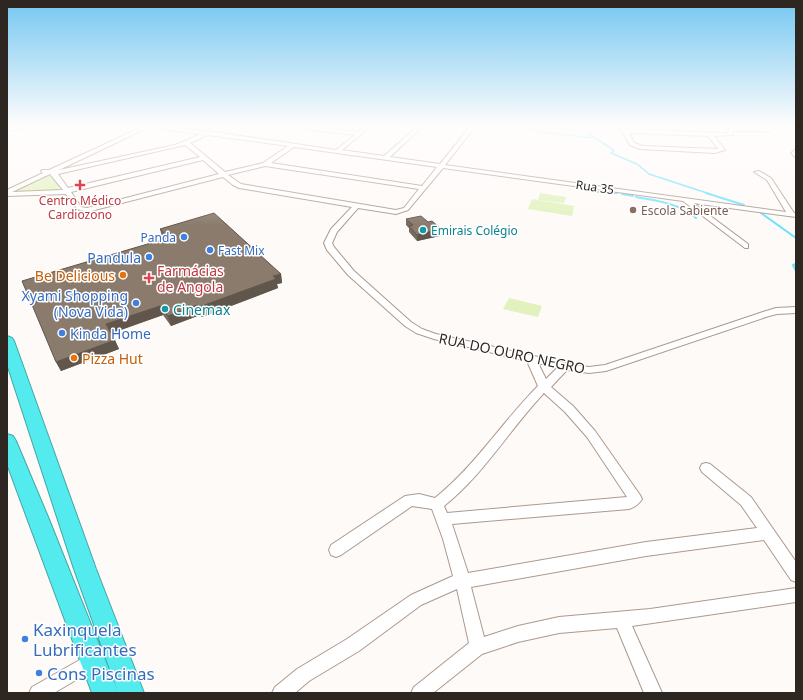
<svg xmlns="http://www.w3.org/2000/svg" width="803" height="700" viewBox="0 0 803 700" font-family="'Noto Sans',sans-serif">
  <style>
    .green { fill: #e1f2bd }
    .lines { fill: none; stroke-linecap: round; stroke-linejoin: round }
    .stream-far1 { stroke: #67e3ff; stroke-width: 1.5 }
    .stream { stroke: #67e3ff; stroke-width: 2 }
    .minor-casing { stroke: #ac998d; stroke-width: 2 }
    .highway-casing { stroke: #46a6a6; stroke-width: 2 }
    .minor { fill: #fff; fill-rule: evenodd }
    .highway { fill: #53ebee; fill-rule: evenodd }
    .wall { fill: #776a5e }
    .shaded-wall { fill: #61564c }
    .building { fill: #8a7b6d; stroke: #61564c }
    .health-dot { fill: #e0444e; stroke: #fff; stroke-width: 1.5 }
    .education-dot { fill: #8d6e63; stroke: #fff; stroke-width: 1.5 }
    .culture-dot { fill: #0f9aa8; stroke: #fff; stroke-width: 1.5 }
    .shop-dot { fill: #3f7fe0; stroke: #fff; stroke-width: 1.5 }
    .food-dot { fill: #e8710a; stroke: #fff; stroke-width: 1.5 }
    .labels { text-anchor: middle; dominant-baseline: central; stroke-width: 3; stroke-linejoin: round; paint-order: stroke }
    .far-street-label { font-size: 12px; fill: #2d2621; stroke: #fff }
    .far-health-label { font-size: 12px; fill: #be3a42; stroke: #fff }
    .far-education-label { font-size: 12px; fill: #785e54; stroke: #fff; text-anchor: start }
    .far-culture-label { font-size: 12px; fill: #0d838f; stroke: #fff; text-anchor: start }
    .far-shop-label { font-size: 12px; fill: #366cbe; stroke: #fff; text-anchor: end }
    .shop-label { font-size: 14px; fill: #366cbe; stroke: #fff; text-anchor: end }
    .health-label { font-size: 14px; fill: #be3a42; stroke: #fff; text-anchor: start }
    .food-label { font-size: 14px; fill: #c56008; stroke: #fff; text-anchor: end }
    .culture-label { font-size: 14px; fill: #0d838f; stroke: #fff; text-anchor: start }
    .street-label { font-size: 14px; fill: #2d2621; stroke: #fff }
    .near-shop-label { font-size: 17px; fill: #366cbe; stroke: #fff; text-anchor: start }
  </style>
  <rect width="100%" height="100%" fill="#fefaf8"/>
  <g class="green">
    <path d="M43,176H53L60,190L57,191L16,192V189Z"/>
    <path d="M540,193L566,197L564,203L538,200Z"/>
    <path d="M532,199L574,206L572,216L528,209Z"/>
    <path d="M509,298L542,306L538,317L503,309Z"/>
  </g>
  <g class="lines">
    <g class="stream-far1">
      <path d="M519,127L543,132L593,138"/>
      <path d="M591,127L589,134L612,149L614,151L611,153L637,164L649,174L710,194"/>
      <path d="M7,131L48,127"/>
      <path d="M596,192L617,193"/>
    </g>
    <g class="stream">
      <path d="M612,193H617"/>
      <path d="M706,193L744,205"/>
      <path d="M622,194L633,196"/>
      <path d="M636,197C657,201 679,203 696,218"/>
      <path d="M761,213L796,238"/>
      <path d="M796,264L793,265L796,271"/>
    </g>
    <g class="minor-casing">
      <g id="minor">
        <path d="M142,127H149L59,170L175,145L201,134L161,129L159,127L208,131L336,150L355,135L306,129L304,127H316L358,132L365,127H370L342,150L384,156L417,127H422L390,157L440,164L470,127H475L445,165L786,212L767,180L754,172L759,171L771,178L794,213H796V217L693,203L748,244V248H745L683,201L443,168L408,210L396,214L358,208L337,232L332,243L334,247L354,271L411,322L422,329L436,334L574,365L589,367L605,365L763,312L776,308L796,307V313L777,314L769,316L606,371L589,373L567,370L551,387L573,406L595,431L640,495L642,499C639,504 635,507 629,509L452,524L468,573L646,542L757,528L741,505L702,472L700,468L702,464L706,463L710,464L751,497L796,562V582L791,580L764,540L646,556L471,587L484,637L518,626L559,617L650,609L796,588V602L632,626L662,693H644L617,628L559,633L518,642L482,654L433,693H411L414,687L469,643L457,589L421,605L359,651L309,681L295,693H272L275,687L297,669L347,639L411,595L453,576L443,539L432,509L412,506L341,555L336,557L331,555L329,550L331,545L405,496L419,494L435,498C475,466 502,422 538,386L527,361L434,339L416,333L405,326L348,275L327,250L324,243L331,229L352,207L239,188L233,185L223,177L87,212L77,209L66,194L7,196V190L43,173L41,171L42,170H49ZM208,135L288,146L263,163L225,172L190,143ZM185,145L200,157L68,188L58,174ZM294,147L437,167L422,186L271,163ZM203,160L219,174L87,208L81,207L71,192ZM265,166L419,189L404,208L396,210L241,184L228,175ZM50,174L63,190L12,192ZM538,363L557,368L546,379ZM544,393L565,412L587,437L627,497L447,513L444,506C484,474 509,430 544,393Z"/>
        <path d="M620,127H625L627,129L725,133H728V129L732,127H774L775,128L770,131H733V135L714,136L725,150L715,153L640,149L630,145ZM629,133L708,136L718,149L643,146L634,143Z"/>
        <path d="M796,149V158L791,153Z"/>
        <path d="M92,653L98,655L100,661L98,667L54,693H29L32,687Z"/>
      </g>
    </g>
    <g class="highway-casing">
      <path id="highway" d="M7,336L12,338L14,341L96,569L144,693H92L7,464V434L13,436L16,441L48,517L118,692L74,569L7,364Z"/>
    </g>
    <use href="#minor" class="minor"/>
    <use href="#highway" class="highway"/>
  </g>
  <g class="wall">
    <path d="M406,219L428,222L441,229L440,236L417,241L409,232V228L406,225Z"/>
    <path d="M160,229L281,274L282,283L277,284L278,288L202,317L200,315L171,326L163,315L111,333L119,349L61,371L56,362L164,239L162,237Z"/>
  </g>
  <g class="shaded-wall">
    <path d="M441,229L440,236L417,241V235Z"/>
    <path d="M281,274L282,283L277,284L278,288L202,317L199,307Z"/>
    <path d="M197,305L200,315L171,326L168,316Z"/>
    <path d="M160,306L163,315L110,334L106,324Z"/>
    <path d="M115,340L119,349L61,371L56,362Z"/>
  </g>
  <g class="building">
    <path d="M214,213L281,274L273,276L276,279L199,307L197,305L168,316L160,306L106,324L115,340L56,362L22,281L168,238L160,229Z"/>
    <path d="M421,216L428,222L432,221L441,229L417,235L409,226L413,225L406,219Z"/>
  </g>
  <linearGradient id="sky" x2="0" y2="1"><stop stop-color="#74c7f1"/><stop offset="0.56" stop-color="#fffdfc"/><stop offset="1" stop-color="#fffdfc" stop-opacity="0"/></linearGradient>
  <rect width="803" height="225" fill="url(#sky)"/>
  <g class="health-dot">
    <path d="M78 179h4v4h4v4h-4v4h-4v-4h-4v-4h4z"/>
    <path d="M147 272h4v4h4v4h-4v4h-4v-4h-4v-4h4z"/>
  </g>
  <circle class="education-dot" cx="633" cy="210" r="4"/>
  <g class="culture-dot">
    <circle cx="423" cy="230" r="4"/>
    <circle cx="165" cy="309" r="4"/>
  </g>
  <g class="shop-dot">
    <circle cx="184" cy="237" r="4"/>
    <circle cx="210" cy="250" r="4"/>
    <circle cx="149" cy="257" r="4"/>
    <circle cx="136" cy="303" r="4"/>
    <circle cx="62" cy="333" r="4"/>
    <circle cx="25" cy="639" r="4"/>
    <circle cx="39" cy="673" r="4"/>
  </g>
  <g class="food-dot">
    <circle cx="123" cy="275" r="4"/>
    <circle cx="74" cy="358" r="4"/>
  </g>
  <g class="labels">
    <g class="far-street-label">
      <text transform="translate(595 187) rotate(8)">Rua 35</text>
    </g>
    <g class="far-health-label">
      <text x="80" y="200">Centro Médico<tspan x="80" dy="14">Cardiozono</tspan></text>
    </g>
    <g class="far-education-label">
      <text x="641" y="210">Escola Sabiente</text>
    </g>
    <g class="far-culture-label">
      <text x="431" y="230">Emirais Colégio</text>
    </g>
    <g class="far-shop-label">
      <text x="176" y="237">Panda</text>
      <text x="218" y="250" text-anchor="start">Fast Mix</text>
    </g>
    <g class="shop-label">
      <text x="141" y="257">Pandula</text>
      <text x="128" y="295">Xyami Shopping<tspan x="128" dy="16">(Nova Vida)</tspan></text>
      <text x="70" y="333" text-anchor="start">Kinda Home</text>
    </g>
    <g class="health-label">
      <text x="157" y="270">Farmácias<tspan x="157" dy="16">de Angola</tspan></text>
    </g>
    <g class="food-label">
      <text x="115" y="275">Be Delicious</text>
      <text x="82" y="358" text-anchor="start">Pizza Hut</text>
    </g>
    <g class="culture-label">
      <text x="173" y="309">Cinemax</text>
    </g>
    <g class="street-label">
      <text transform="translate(512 353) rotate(12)">RUA DO OURO NEGRO</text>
    </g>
    <g class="near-shop-label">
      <text x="33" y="629">Kaxinquela<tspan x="33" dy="20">Lubrificantes</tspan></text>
      <text x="47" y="673">Cons Piscinas</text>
    </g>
  </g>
  <rect width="803" height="700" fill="none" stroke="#2d2621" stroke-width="16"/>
</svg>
